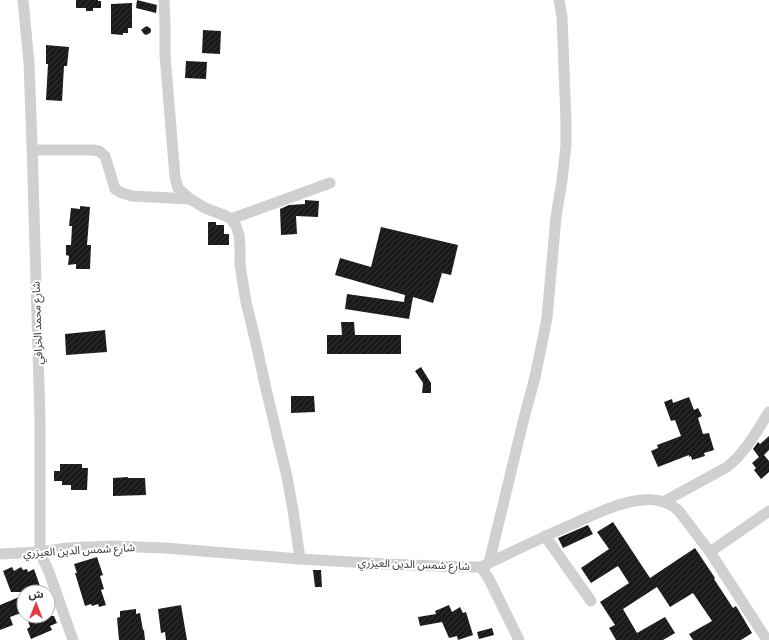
<svg xmlns="http://www.w3.org/2000/svg" width="769" height="640" viewBox="0 0 769 640" font-family="'PT Sans Narrow','Noto Sans Arabic',sans-serif">
  <style>
    .building { fill: url(#building-hatch) }
    .lines { fill: none; stroke-linecap: round; stroke-linejoin: round }
    .minor { stroke: #d0d0d0; stroke-width: 11 }
    .labels { text-anchor: middle; dominant-baseline: central; stroke-width: 4; stroke-linejoin: round; paint-order: stroke }
    .street-label { font-size: 11px; fill: #333; stroke: #fff }
  </style>
  <defs>
    <pattern id="building-hatch" width="6" height="6" patternUnits="userSpaceOnUse"><rect width="6" height="6" fill="#1a1a1a"/><path d="M-1 1l2-2M0 6l6-6M5 7l2-2" fill="none" stroke="#333"/></pattern>
  </defs>
  <rect width="100%" height="100%" fill="#fff"/>
  <g class="building">
    <path d="M76,0H98V1H101V8H93V11H86V8H76Z"/>
    <path d="M137,0L157,5L156,13L136,8Z"/>
    <path d="M132,3V28H128V33H123V35L111,34V4Z"/>
    <path d="M147,26L151,29V31L150,33L146,35L144,34L141,30L145,27Z"/>
    <path d="M203,30L221,31L220,54L202,53Z"/>
    <path d="M46,45L69,47L67,66H64L62,101L46,100L48,64H46Z"/>
    <path d="M186,61L207,62L206,79L185,78Z"/>
    <path d="M305,200L319,201L318,217L296,216L297,234L281,235L280,209L289,205L305,204Z"/>
    <path d="M80,206L90,207L87,245H91L90,269H76V264L68,265L69,256L66,255V245H71L72,226H69L71,208L80,209Z"/>
    <path d="M208,222H216V225H224V234H229V245H208Z"/>
    <path d="M381,227L458,245L451,275L442,273L433,303L413,297L409,319L345,309L347,294L404,302L405,295L335,275L340,258L371,267Z"/>
    <path d="M341,322H354L355,335H401V354H327V335H342Z"/>
    <path d="M105,330L107,352L66,355L65,334Z"/>
    <path d="M421,367L431,383V393H422L423,383L415,371Z"/>
    <path d="M291,396H314L315,412L291,413Z"/>
    <path d="M689,397L694,410L698,408L702,416L698,418L703,434L709,433L714,450L704,453L705,456L692,460L691,456L689,457V455L658,467L651,451L658,448L657,445L681,436L675,420L671,421L664,402L672,399L673,403Z"/>
    <path d="M769,436V450L764,455L769,461V472L761,479L754,470L756,468L752,463L759,457L753,449L758,442L760,444Z"/>
    <path d="M60,464H82V468H88L87,490H71V485H62V481H54V471H60Z"/>
    <path d="M128,477V478H145L146,495L113,496V478Z"/>
    <path d="M613,522L650,578L695,548L715,578L714,579L733,608L736,606L752,633L741,640H693L689,634L712,621L693,593L670,607L657,587L623,609L637,633L665,617L675,633L663,640H616L609,628L615,625L600,602L629,583L618,566L591,583L581,568L609,549L597,532Z"/>
    <path d="M588,525L593,534L563,548L558,538Z"/>
    <path d="M97,557L103,575L100,576L104,589L101,590L106,605L99,607L98,604L92,606L91,604L85,606L75,573H77L74,564Z"/>
    <path d="M12,567L14,571L21,567L23,570L27,569L28,572L34,569L42,592H11L3,571Z"/>
    <path d="M313,570H321L322,587H315Z"/>
    <path d="M24,595V612L10,617L13,625L0,630V605Z"/>
    <path d="M181,605L187,640H166L165,632L161,633L158,609Z"/>
    <path d="M449,605L452,612L460,607L463,613L466,612L473,635L458,640L457,636L449,638L442,622L420,626L418,617L436,614L435,611Z"/>
    <path d="M136,609V614L140,613L143,630H144L145,640H119L117,618L120,617V611Z"/>
    <path d="M40,616H54L57,623L50,626L52,630L31,639L27,629L30,627L28,621Z"/>
    <path d="M492,628L494,635L479,639L477,632Z"/>
  </g>
  <g class="lines">
    <g class="minor">
      <path d="M23,0L29,63L32,144L40,420V552L49,572L73,640"/>
      <path d="M164,0L165,22V55L175,177L178,188L190,199L205,208L226,216L231,219L236,226L239,235L240,248V265L246,302L255,339L266,389L287,477L293,510L300,559"/>
      <path d="M32,150H92L99,151L105,156L115,189L122,193L132,196L190,199"/>
      <path d="M231,219L330,183"/>
      <path d="M665,501L727,467C745,453 756,432 769,412"/>
      <path d="M545,536L591,601"/>
      <path d="M710,552L769,511"/>
      <path d="M0,554L40,552L67,548L112,546L165,548L300,559L386,564L460,567H481C512,552 542,537 573,524C595,514 617,503 641,500C656,498 667,501 678,510L710,552L767,640"/>
      <path d="M489,563L523,422L535,377L542,343L547,318L556,217L562,181L566,145V122L562,17L559,0"/>
      <path d="M481,567L489,579L519,640"/>
    </g>
  </g>
  <g class="labels">
    <g class="street-label">
      <text transform="translate(37 323) rotate(-92)">شارع محمد الخرافي</text>
      <text transform="translate(79 550) rotate(-3)">شارع شمس الدين العيزري</text>
      <text transform="translate(414 564) rotate(2)">شارع شمس الدين العيزري</text>
    </g>
  </g>
  <g transform="translate(36 604)"><circle r="19" fill="#ffffff" stroke="#adadad"/>
  <path d="M0-3L7 15L0 10L-7 15Z" fill="#e63946"/>
  <text y="-6" font-size="11" font-weight="bold" text-anchor="middle" fill="#333333">ش</text>
  </g>
</svg>
